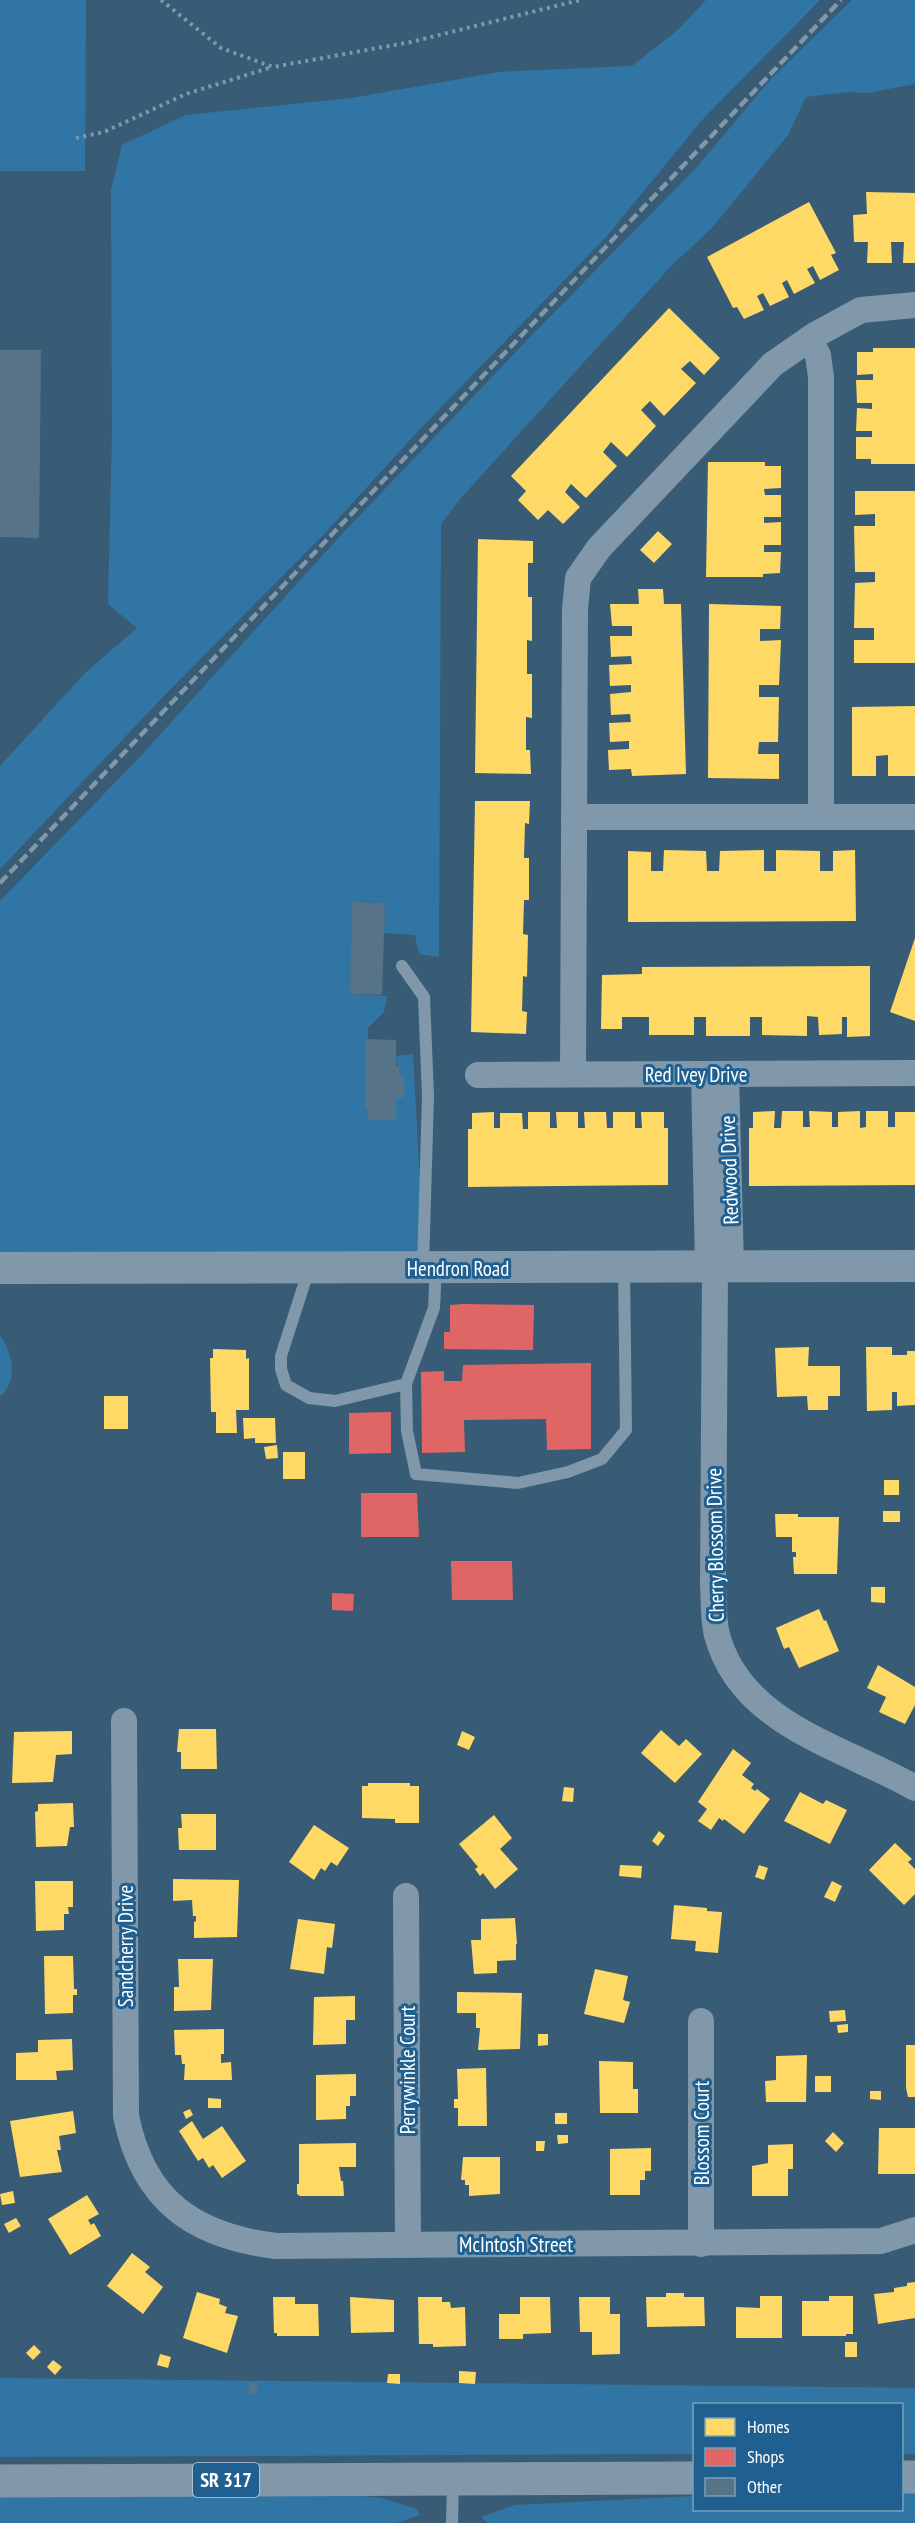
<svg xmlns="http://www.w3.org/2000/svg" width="915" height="2523" viewBox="0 0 915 2523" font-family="'PT Sans Narrow',sans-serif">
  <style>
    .green { fill: #3175a4 }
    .homes { fill: #ffd966 }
    .shops { fill: #e06666 }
    .building { fill: #577387 }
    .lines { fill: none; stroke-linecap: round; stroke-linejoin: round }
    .path { stroke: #8098a9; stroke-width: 4; stroke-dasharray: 3 4.5; stroke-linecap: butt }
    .service { stroke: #8098a9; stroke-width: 12 }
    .minor { stroke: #8098a9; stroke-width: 26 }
    .tertiary { stroke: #8098a9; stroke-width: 32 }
    .primary { stroke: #8098a9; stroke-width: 33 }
    .rail { stroke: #8098a9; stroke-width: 4.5; stroke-dasharray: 10 4.5; stroke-linecap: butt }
    .labels { text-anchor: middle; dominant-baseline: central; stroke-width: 6; stroke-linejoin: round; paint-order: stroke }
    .shield { fill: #1f6090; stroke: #bccfde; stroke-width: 1.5 }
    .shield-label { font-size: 20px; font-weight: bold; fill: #fff }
    .street-label { font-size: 21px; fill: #fff; stroke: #1f6090 }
  </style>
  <rect width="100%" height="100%" fill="#395c76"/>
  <g class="green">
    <path d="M0,0H86L85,171H0Z"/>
    <path d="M706,0H820L702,120L607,236L420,429L326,532L160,700L0,869V766L86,672L137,628L108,604L112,432L111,190L122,145L186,115L352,98L499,72L632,66L679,29Z"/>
    <path d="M852,0H915V84L867,93L848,92L806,97L788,135L712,228L672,265L460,499L441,524L439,957L419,954L415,935L384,933L385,903L352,902L350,994L387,996L384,1012L368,1028V1040H365V1110L368,1111V1120H396V1098L404,1097V1077L399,1076L396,1056L413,1054L421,1201L419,1258L0,1259V901L137,760L342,534L533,334L697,167L771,79Z"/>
    <path d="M0,1335C12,1351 19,1382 0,1396Z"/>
    <path d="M0,2378L915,2388V2454H902V2404H694V2454L0,2457Z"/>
    <path d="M902,2492H915V2523H488L481,2517L515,2505L694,2496V2510H902Z"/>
    <path d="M342,2494L381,2498L417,2509L420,2515L396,2523H0V2496Z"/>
  </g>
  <g class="homes">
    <path d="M866,192L915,193V263H903L904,242H891L892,263H867L868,242H854L853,215L867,214Z"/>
    <path d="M809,202L836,253L831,255L839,270L820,280L813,266L807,269L815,283L794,294L787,280L782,283L789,297L770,306L763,293L757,296L764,310L744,319L737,307L733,308L707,257Z"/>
    <path d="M669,308L720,358L704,375L690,361L681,369L696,383L664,416L650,401L641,410L656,426L627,457L611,442L603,452L617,466L586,498L571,484L565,492L580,507L563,524L548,510L538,520L518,500L526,491L511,476Z"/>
    <path d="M873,348H915V464H871V459H856V437H872V431H856L857,408L872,409V403H857L856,380H873V374L857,375V352H873Z"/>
    <path d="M708,462H765V466H781V488L764,489L765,495H781V517H764V523L781,522V545H764V552H781L780,573L763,574V577H706Z"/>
    <path d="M855,491H915V663H854V640H874V628H854L855,583L875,582V572H855L854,526H875V514L855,515Z"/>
    <path d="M658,531L672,544L654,563L640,550Z"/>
    <path d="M478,539L533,541V563H528V597H532V641L527,640V674H532V718L526,717V750H530L531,774L475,773Z"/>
    <path d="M638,589H663L664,604H681L686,774L632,776L631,769L609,770L608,750L629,749V741L610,742L609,723L631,722L630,714L611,715L610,694L631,692V685L610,686L609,665L632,664L631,656L611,657L610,636H632V626H612L610,604H639Z"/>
    <path d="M709,604L781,606L780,629H760V641L781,640L779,685H759V697H779L778,742H759L758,754H779V779L708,778Z"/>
    <path d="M915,706V776H888V755L876,756V776H852V707Z"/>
    <path d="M475,801H530L529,824L525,823L524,858H529V900H524L523,934L528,935L527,977L523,976L522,1011L527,1012L526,1034L471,1032Z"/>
    <path d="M664,850L706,851L707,871H719L720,851L764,850V871H776V850L820,851V871H833V851L855,850L856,921L628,922V851L651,852V871H663Z"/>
    <path d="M915,938V1021L890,1012Z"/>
    <path d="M870,966V1036L847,1037V1017H842V1034L819,1035L818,1017L807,1016V1036L762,1035V1017H750V1036H706V1017H694V1035H649V1017H622V1029H601L602,975L642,974V967Z"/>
    <path d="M775,1111L774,1128H781L782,1111H803V1127H810L809,1111L832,1112V1127H838V1112L860,1111V1128L866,1127V1111H888V1127H895V1112H915V1185L749,1186V1128H753V1112Z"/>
    <path d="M494,1112V1128H500V1113H522L523,1129H528V1112H550V1128H557L556,1112H578V1128H585L584,1112H606L607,1128H613V1112H635V1128H642L641,1112H664V1128H668V1185L468,1187V1129H472V1113Z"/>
    <path d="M809,1347L808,1366H840V1396H828V1410H808L807,1396L777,1397L775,1348Z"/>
    <path d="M866,1347H892V1355H907V1351H915V1405L897,1406V1392H892V1410L867,1411Z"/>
    <path d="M213,1349L246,1350V1359L249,1358V1410H236L237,1433H216V1412H211L210,1358H213Z"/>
    <rect x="104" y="1396" width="24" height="33"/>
    <path d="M243,1418H275L276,1443H255V1438L244,1439Z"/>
    <path d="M277,1445L278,1458L266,1459L264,1447Z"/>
    <rect x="283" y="1452" width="22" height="27"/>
    <rect x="884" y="1480" width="15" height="15"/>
    <rect x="883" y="1511" width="17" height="11"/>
    <path d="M775,1514H798V1517H839L837,1574H794L793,1557H796V1552H792V1537H776Z"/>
    <path d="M871,1587H885V1603L871,1602Z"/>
    <path d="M819,1609L824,1621L826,1620L839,1651L799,1668L789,1647L784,1649L776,1628Z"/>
    <path d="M878,1665L915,1687V1705L905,1724L879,1712L886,1697L867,1688Z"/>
    <path d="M179,1729H216L217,1769H181V1752H177Z"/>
    <path d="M661,1730L679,1746L686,1739L702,1754L675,1783L641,1753Z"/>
    <path d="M72,1731V1754L56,1755L53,1782L12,1783L14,1732Z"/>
    <path d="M462,1731L475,1737L469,1750L457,1745Z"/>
    <path d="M733,1749L751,1763L742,1775L754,1784L751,1788L755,1791L757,1789L770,1799L744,1834L724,1819L723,1821L719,1818L711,1830L698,1821L707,1809L698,1802Z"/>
    <path d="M368,1783H410V1786H419V1823H395V1819L362,1818V1786H368Z"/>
    <path d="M564,1787L574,1788L573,1802L562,1801Z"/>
    <path d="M800,1792L823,1804L826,1800L847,1810L830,1844L784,1821Z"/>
    <path d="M73,1803L74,1827H70L67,1846L36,1847L35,1812L38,1811V1804Z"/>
    <path d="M181,1814H216V1850H179L178,1828H182Z"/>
    <path d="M494,1815L512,1838L500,1849L518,1869L495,1889L483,1873L480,1876L475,1869L478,1867L459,1844Z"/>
    <path d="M314,1825L349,1848L337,1866L331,1862L325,1871L321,1868L314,1880L289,1862Z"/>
    <path d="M659,1831L665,1836L658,1846L652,1841Z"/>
    <path d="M895,1843L912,1859L908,1862L915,1869V1894L904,1905L869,1870Z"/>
    <path d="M620,1865L642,1866L641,1878L619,1876Z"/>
    <path d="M759,1865L768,1868L764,1880L755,1877Z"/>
    <path d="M173,1879L239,1880L237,1937L194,1938V1922L196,1921V1916H193L192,1900L173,1901Z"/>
    <path d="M35,1881H73V1907H68L69,1914H64V1930L36,1931Z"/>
    <path d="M832,1881L842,1886L835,1902L824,1897Z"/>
    <path d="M674,1905L707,1908V1911L722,1912L718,1953L695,1951L696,1941L671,1939Z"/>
    <path d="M515,1918L517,1944H516V1960L497,1961V1973L474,1974L471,1940H481V1919Z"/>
    <path d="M298,1919L335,1924L332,1948L327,1947L324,1974L290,1969Z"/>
    <path d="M44,1956H73L74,1989H77V1995H73V2013L45,2014Z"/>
    <path d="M178,1959H213L211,2010L174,2011V1987H179Z"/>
    <path d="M595,1969L628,1976L623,2000L630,2002L624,2023L584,2014Z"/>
    <path d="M457,1992L522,1993L520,2049L478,2050L480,2028H476V2013H457Z"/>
    <path d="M355,1996V2020H346V2044L313,2045L314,1997Z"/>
    <path d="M845,2010L846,2021L830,2022L829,2011Z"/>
    <path d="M848,2024V2032L838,2033L837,2025Z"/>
    <path d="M224,2029V2054H221V2063L231,2062L232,2080H184L185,2064H182L181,2055H175L174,2030Z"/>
    <path d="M538,2034H548V2045L538,2046Z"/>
    <path d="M72,2039L73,2070L56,2071L57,2080H16V2053L38,2052V2040Z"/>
    <path d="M906,2045H915V2097H908L906,2088Z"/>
    <path d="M807,2055L806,2102H766L765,2081L776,2080V2056Z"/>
    <path d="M599,2061L633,2062V2089H638V2113H600Z"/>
    <path d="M486,2068L487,2126H458V2108H454V2099H458L457,2069Z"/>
    <path d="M356,2074V2096H350V2106H346V2119L316,2120V2075Z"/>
    <rect x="815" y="2076" width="16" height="16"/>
    <path d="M870,2091H881V2100L870,2099Z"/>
    <path d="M208,2098L221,2099V2108H208Z"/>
    <path d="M190,2109L193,2115L186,2119L183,2112Z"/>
    <path d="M73,2111L76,2133L59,2136L61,2150H57L62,2172L20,2177L10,2121Z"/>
    <rect x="555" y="2113" width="12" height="11"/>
    <path d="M192,2121L203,2139L222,2126L246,2161L222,2178L213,2165L209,2168L203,2158L198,2161L179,2131Z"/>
    <path d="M879,2128H915V2174H878Z"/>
    <path d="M833,2132L844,2143L836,2152L825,2141Z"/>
    <path d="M557,2135H568V2143L558,2144Z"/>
    <path d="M536,2141H545L544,2151H536Z"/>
    <path d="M356,2143V2167H339L341,2181H343L344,2196H300L297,2194V2184H299V2144Z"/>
    <path d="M793,2144V2169H788V2196H752V2166L768,2163V2145Z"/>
    <path d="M651,2148V2171H645V2180H640V2195H610V2149Z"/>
    <path d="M463,2157H500V2194L469,2196V2185H465V2180H461Z"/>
    <path d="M13,2191L15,2203L2,2205L0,2194Z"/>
    <path d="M87,2195L99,2214L88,2220L91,2225L94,2223L101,2236L70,2255L48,2219Z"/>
    <path d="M16,2218L21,2226L9,2233L4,2224Z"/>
    <path d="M132,2253L150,2267L145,2272L163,2287L143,2314L107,2286Z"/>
    <path d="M915,2282V2318L878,2324L874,2294L894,2292V2288L907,2286V2283Z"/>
    <path d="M197,2292L220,2299L219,2304L227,2307L225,2313L238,2316L227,2353L183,2338Z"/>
    <path d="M666,2293H684V2297H704L705,2326L647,2327L646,2297H666Z"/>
    <path d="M760,2296H782V2338H736V2307L760,2308Z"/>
    <path d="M829,2296H853V2334H846V2336H802V2301H829Z"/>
    <path d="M273,2297H295V2304H318L319,2336H277V2333H274Z"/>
    <path d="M350,2297L394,2300V2332L351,2333Z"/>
    <path d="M418,2297H442V2302H450L451,2308L465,2307L466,2346L433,2347V2344H419Z"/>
    <path d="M520,2297H550L551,2333L523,2334V2339H499V2314H520Z"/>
    <path d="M579,2297H610V2314H620V2354L592,2355V2332H580Z"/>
    <rect x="845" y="2342" width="12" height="15"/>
    <path d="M34,2345L41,2352L33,2360L26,2353Z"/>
    <path d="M160,2354L171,2357L168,2368L157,2365Z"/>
    <path d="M53,2360L62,2367L55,2375L47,2367Z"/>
    <path d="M459,2371L476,2372L475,2384L459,2383Z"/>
    <path d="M388,2374H400V2384L387,2383Z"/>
  </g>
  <g class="shops">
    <path d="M463,1304L534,1305L533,1350L444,1349V1332H450V1305Z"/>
    <path d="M591,1363V1449L547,1450L546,1419L464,1420L465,1452L422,1453L421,1372L444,1371V1381H462L463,1365Z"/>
    <path d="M391,1412V1453L349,1454V1413Z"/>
    <path d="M361,1493H417L419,1537H361Z"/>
    <path d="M451,1561H512L513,1600H452Z"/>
    <path d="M332,1593L354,1594L353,1611L332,1610Z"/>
  </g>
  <g class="building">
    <path d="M0,350H41L39,538L0,537Z"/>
    <path d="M352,902L385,903L382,995L350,994Z"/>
    <path d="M365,1039L396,1040V1065L399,1067V1076H404V1098H396V1120H368V1111L365,1110Z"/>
    <path d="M250,2382L258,2383L256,2394L248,2393Z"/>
  </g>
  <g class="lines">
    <g class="path">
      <path d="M161,0L221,48L273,67L411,42L580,0"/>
      <path d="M76,138L104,132L186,94L272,67"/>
    </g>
    <g class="service">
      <path d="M402,966L424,997L428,1096L423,1267"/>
      <path d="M436,1267L434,1308L406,1384L407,1431L416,1474L518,1483L568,1472L602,1459L626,1430L624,1268"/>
      <path d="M309,1269L281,1356V1369L286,1385L309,1398L335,1401L406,1384"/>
      <path d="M452,2523L453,2480"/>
    </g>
    <g class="minor">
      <path d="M809,339L818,355L821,377V817"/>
      <path d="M574,817H915"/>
      <path d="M573,1074L575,609L578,578L599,548L773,364L815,335L861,310L915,305"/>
      <path d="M704,1074L708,1267"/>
      <path d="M726,1074L731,1267"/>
      <path d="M478,1075L915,1073"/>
      <path d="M715,1267L713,1585C714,1601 713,1619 717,1635C741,1725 844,1747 915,1788"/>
      <path d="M124,1721L126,2116C143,2201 194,2236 276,2246L881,2241L915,2230"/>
      <path d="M406,1896L408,2244"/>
      <path d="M701,2021V2244"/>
    </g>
    <path class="tertiary" d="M0,1268L915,1266"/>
    <g class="primary">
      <path d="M902,2477H915"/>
      <path d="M0,2481L694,2478"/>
    </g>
    <path class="rail" d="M0,883L841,0"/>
  </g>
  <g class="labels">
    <rect class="shield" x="193" y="2463" width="66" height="34" rx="4.5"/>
    <g class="shield-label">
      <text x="226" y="2480">SR 317</text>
    </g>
    <g class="street-label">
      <text x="696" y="1074">Red Ivey Drive</text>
      <text transform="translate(729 1170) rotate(-92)">Redwood Drive</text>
      <text x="458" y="1268">Hendron Road</text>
      <text transform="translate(715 1545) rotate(-91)">Cherry Blossom Drive</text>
      <text transform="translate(125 1946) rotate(-90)">Sandcherry Drive</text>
      <text transform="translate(407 2070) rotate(-90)">Perrywinkle Court</text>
      <text transform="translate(701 2133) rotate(-90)">Blossom Court</text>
      <text x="516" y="2244">McIntosh Street</text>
    </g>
  </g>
  <rect x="693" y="2403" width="210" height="108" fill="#1f6090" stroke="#79a0bc" stroke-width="1.5"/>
  <rect x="705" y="2418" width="30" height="18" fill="#ffd966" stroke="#79a0bc" stroke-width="1.5"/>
  <text x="747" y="2433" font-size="18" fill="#ffffff">Homes</text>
  <rect x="705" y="2448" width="30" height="18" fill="#e06666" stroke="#79a0bc" stroke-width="1.5"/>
  <text x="747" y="2463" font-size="18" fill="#ffffff">Shops</text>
  <rect x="705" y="2478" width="30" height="18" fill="#577387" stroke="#79a0bc" stroke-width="1.5"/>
  <text x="747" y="2493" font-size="18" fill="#ffffff">Other</text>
</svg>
